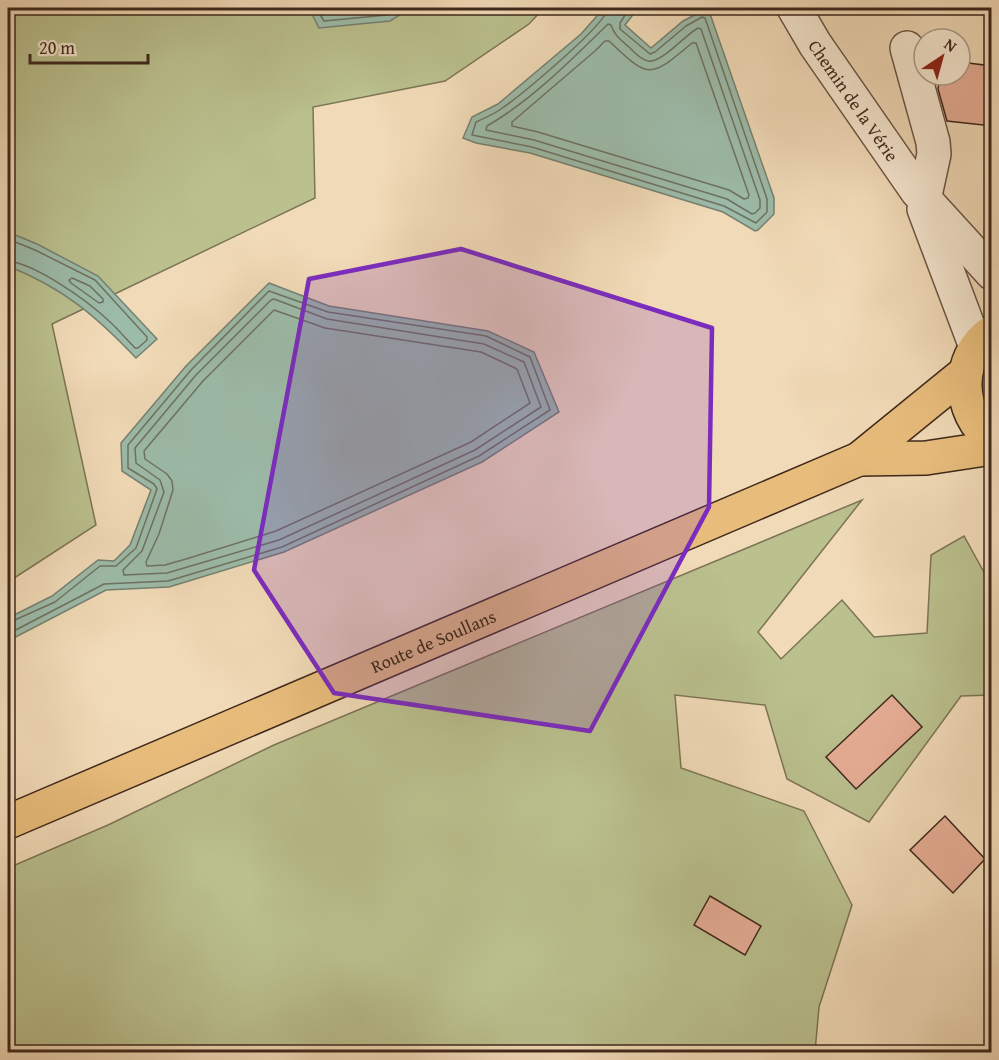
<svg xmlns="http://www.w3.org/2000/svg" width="999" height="1060" viewBox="0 0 999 1060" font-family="'Gentium Book Plus',serif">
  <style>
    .green { fill: #bac08e; stroke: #7c7455; stroke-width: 1.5 }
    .water { fill: #9cbba9; stroke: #768071; stroke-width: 1.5 }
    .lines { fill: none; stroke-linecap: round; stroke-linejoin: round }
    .shore { stroke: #6d7262; stroke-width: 1.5 }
    .building { fill: #e6ad95; stroke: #3e281c; stroke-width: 1.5 }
    .minor-casing { stroke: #6b5443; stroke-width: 36 }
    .major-casing { stroke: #3e281c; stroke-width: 36 }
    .minor { stroke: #f6e7d0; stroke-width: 33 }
    .major { stroke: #e8bd7c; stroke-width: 33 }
    .marked { fill: #7b2cbf; fill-opacity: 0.2; stroke: #7b2cbf; stroke-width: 4.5; stroke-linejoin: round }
    .labels { text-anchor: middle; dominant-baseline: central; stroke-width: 6; stroke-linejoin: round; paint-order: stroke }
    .street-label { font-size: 18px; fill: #3e281c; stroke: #f6e7d0 }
  </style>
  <rect width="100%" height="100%" fill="#f1dab7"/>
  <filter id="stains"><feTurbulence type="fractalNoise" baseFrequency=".00333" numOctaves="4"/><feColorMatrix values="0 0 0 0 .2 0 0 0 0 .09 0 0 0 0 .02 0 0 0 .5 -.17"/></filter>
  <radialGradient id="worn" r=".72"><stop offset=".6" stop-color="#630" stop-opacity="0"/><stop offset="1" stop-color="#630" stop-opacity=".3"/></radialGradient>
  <g class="green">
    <path d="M8,8H544L529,24L445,81L313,107L315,198L52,324L96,525L8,582Z"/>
    <path d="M862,500L758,632L781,659L842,600L874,637L927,633L931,555L964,536L991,585V695L961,696L869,822L787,779L765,705L675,695L681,768L804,811L852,905L819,1007L815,1052H8V868L108,825L274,745Z"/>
  </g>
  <g class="water">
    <path d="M309,8H411L390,21L319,28Z"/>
    <path d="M604,8H631L635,12L625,25L651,48L683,21L708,8L774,198V214L758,230L755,231L723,212L530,153L476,143L463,138L472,117L498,104L581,34Z"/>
    <path d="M8,232L37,244L98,276L157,339L136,358C95,315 63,288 8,266Z"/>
    <path d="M269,283L329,306L488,331L534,352L559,412L482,462L284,552L169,587L106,590L8,641V618L52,596L98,560L114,561L130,545L151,490L122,471L121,443L186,366Z"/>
  </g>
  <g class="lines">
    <g class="shore">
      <path d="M316,8L324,21L387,15L400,8"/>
      <path d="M324,8L329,13L386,8"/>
      <path d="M608,8C606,25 520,96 501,109C494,114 485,118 476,122L472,135L532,147L724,206L756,223L767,212V199L705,18L702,17L686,26L655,52L650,54L620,29V23L627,12V8"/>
      <path d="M608,24L611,25C614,35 621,40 629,47C634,52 640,59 648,61C661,64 685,35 698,28L701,29L760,200V208L755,213L752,214L727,199L534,140L486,130L487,126C532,100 570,61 608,24Z"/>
      <path d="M605,41H609C650,80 650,78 692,43H696L749,195L748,198L744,199L729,190L538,132L512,126V122L595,51Z"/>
      <path d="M8,239L35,250L95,280L147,337V340L138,348H135C126,339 118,329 109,321C88,301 36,264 8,261"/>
      <path d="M72,278L90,286L103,299V302L99,303L71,283L69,280Z"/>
      <path d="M274,299L327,319L484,344L524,362L541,407L475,450L279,540L167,573L124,575L123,570L142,551L164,492L160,480L136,463L135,448L196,375L271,300Z"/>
      <path d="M274,310L325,328L481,352L517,369L530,403L471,442L276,531L186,559L165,565L147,566L146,562L159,534L173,490L172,481L167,474L145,459L144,451L203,381Z"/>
      <path d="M8,623L55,602L100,566H116L136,548L157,489L154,484L128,468V445L191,370L269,291L328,312L486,336L530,357L550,410L479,456L282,547L168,581L104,584L8,634"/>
    </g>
  </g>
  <g class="building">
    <path d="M960,62L992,66V126L947,121L938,89L940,75H960Z"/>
    <path d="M892,695L922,727L856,789L826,757Z"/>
    <path d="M945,816L985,859L953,893L910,850Z"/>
    <path d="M710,896L761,926L745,955L694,925Z"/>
  </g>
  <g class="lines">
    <g class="minor-casing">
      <g id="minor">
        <path id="s1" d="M794,8L815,44L917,191L992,273"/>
        <path d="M907,48L933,142L934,154L924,200"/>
        <path d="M924,209L976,347"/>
      </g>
    </g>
    <g class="major-casing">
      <g id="major">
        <path d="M992,332C955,356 957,414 992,439"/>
        <path d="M859,459L926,458L992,448"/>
        <path id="s2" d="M8,822L859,459L966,372"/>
      </g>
    </g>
    <use href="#minor" class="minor"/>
    <use href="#major" class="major"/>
  </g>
  <path class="marked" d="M461,249L712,328L709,507L590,731L334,693L254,570L309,279Z"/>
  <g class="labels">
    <g class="street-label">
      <text stroke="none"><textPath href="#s1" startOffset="110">Chemin de la Vérie</textPath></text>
      <text stroke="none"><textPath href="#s2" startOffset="462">Route de Soullans</textPath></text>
    </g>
  </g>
  <rect width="999" height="1060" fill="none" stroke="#f1dab7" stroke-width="30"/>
  <rect x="9" y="9" width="981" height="1042" fill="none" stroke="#3e281c" stroke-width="3"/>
  <rect x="15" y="15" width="969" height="1030" fill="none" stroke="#3e281c" stroke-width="1.5"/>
  <g transform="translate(942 57) rotate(36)"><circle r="28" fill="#f6e7d0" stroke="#ac9b88" stroke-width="1.5"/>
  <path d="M0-4.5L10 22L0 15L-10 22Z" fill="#8f2418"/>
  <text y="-9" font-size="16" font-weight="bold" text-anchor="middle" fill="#3e281c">N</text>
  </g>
  <path d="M30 54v9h118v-9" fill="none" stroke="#3e281c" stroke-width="3"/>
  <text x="39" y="54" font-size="18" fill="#3e281c" stroke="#f6e7d0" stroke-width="4.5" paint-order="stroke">20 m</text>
  <rect width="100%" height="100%" filter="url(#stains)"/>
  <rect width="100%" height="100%" fill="url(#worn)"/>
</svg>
